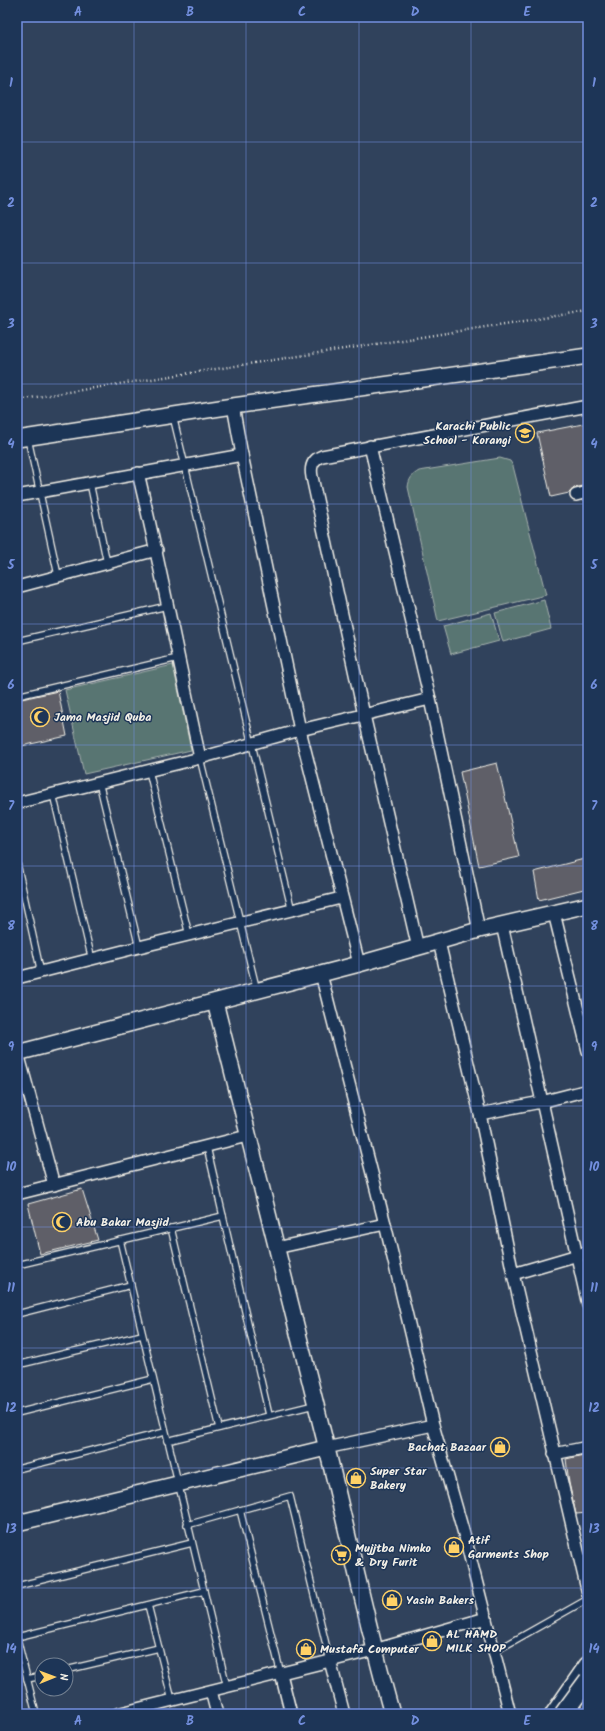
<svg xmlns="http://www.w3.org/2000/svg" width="605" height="1731" viewBox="0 0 605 1731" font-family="Kalam,sans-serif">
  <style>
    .green { fill: #587472; stroke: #a6b2ad }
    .building { fill: #5e5f68; stroke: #f4f1e8 }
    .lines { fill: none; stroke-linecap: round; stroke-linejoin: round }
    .lane-casing { stroke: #f4f1e8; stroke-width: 8 }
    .street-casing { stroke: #f4f1e8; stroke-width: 14 }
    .secondary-casing { stroke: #f4f1e8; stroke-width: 18 }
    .primary-casing { stroke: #f4f1e8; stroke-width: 20 }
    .path { stroke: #f4f1e8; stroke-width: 2.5; stroke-dasharray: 1 3; stroke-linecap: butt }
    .lane { stroke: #1d3557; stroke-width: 5.5 }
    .street { stroke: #1d3557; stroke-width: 11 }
    .secondary { stroke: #1d3557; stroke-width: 15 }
    .primary { stroke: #1d3557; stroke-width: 17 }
    .primary-bridge-casing { stroke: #f4f1e8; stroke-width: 20; stroke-linecap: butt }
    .primary-bridge { stroke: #1d3557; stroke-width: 17 }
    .grid { fill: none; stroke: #738fde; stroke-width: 1; stroke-opacity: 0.55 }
    .labels { text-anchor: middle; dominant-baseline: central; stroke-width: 3; stroke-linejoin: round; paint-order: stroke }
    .poi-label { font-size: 12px; font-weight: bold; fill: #f4f1e8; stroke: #1d3557; text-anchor: start }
    .neatline { fill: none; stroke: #738fde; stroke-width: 1.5 }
    .grid-label { font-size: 13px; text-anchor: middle; font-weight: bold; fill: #738fde }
  </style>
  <rect width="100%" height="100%" fill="#30425c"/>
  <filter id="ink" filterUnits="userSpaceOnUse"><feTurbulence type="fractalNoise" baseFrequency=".025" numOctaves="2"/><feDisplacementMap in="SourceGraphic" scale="8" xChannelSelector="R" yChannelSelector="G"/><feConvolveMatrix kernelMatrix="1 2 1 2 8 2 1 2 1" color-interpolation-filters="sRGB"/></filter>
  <g filter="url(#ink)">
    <g class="green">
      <path d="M500,458L510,461L513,466L546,595L438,621L408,487C409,479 412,475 419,471Z"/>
      <path d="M544,600L551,629L503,642L495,613Z"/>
      <path d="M491,613L499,641L451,654L443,626Z"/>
      <path d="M173,665L191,750L84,774L65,690Z"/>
    </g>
    <g class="building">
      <path d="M588,423V485L574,488L569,493L551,497L537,433Z"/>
      <path d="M58,691L67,736L17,747V700Z"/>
      <path d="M497,763L519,857L479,866L460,772Z"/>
      <path d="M588,858V888L539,900L534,872Z"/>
      <path d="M82,1189L98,1240L40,1254L28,1204Z"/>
      <path d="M588,1454V1513L576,1514L569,1483L566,1459Z"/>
    </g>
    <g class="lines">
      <g class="lane-casing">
        <g id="lane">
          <path d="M173,416L292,911"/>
          <path d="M28,439L58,575"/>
          <path d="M90,483L107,563"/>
          <path d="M17,641L167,606"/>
          <path d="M17,696L178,658"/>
          <path d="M200,758L257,991"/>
          <path d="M149,771L189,935"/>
          <path d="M99,782L139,947"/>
          <path d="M53,794L92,960"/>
          <path d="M17,863L41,973"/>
          <path d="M207,1147L269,1415"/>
          <path d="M171,1228L219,1428"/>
          <path d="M120,1240L227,1687"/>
          <path d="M17,1265L223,1216"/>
          <path d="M17,1314L131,1285"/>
          <path d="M17,1365L142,1335"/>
          <path d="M17,1413L153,1379"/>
          <path d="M167,1441L314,1405"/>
          <path d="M17,1469L165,1432"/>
          <path d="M240,1510L281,1674"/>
          <path d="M187,1525L290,1496L330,1661"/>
          <path d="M17,1586L192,1543"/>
          <path d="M148,1605L172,1700"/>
          <path d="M17,1637L204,1591"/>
          <path d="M17,1638L36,1714"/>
          <path d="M494,1652L588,1599"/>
          <path d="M66,1670L159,1648"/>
          <path d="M27,1679L42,1676"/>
        </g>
      </g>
      <g class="street-casing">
        <g id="street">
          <path d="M233,406L242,455L300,730L359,964"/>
          <path d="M370,446L430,699L479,930"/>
          <path d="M138,473C161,568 179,663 200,758"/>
          <path d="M576,495L588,492"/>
          <path d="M17,496L242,455"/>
          <path d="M17,587L157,550"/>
          <path d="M17,803L200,758L300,730L430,699"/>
          <path d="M554,913L588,1051"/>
          <path d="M502,925L588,1305"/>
          <path d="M439,942L480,1114L513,1274L588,1594"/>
          <path d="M418,948L364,715L312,477C310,467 312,460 322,456L588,406"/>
          <path d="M321,974L385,1224L433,1425L466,1541L510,1714"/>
          <path d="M17,978L139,947L341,898"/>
          <path d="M18,1053L54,1185"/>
          <path d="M480,1114L541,1102L588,1090"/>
          <path d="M17,1194L247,1136"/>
          <path d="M276,1248L385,1224"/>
          <path d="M513,1274L588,1252"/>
          <path d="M326,1448L433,1425"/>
          <path d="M554,1454L588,1447"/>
          <path d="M330,1661L344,1714"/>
          <path d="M281,1674L291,1714"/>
          <path d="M211,1691L217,1714"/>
          <path d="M117,1714L374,1650L486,1618"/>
        </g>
      </g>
      <g class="secondary-casing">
        <g id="secondary">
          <path d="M17,439L233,406L588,356"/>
          <path d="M215,1002C251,1151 289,1300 327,1449C349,1537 367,1626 392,1714"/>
          <path d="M17,1053L359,964L479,930L588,905"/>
          <path d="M17,1523L326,1448"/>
        </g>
      </g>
      <g class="primary-casing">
        <path id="primary" d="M554,1714L588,1665"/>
      </g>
      <path class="path" d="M17,400L588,311"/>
      <use href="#lane" class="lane"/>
      <use href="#street" class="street"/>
      <use href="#secondary" class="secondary"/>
      <use href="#primary" class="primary"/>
      <g class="primary-bridge-casing">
        <path id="primary-bridge" d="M563,1714L588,1680"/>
      </g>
      <use href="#primary-bridge" class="primary-bridge"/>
    </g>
  </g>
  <path class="grid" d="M134,17V1714M246,17V1714M359,17V1714M471,17V1714M17,142H588M17,263H588M17,384H588M17,504H588M17,624H588M17,745H588M17,866H588M17,986H588M17,1106H588M17,1227H588M17,1348H588M17,1468H588M17,1588H588"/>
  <defs>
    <g id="school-ring" transform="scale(1)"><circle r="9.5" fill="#1d3557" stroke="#ffd166" stroke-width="1.5"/><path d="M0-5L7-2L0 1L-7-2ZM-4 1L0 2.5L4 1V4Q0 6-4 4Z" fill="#ffd166"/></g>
    <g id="mosque-ring" transform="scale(1)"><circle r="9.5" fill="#1d3557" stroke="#ffd166" stroke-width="1.5"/><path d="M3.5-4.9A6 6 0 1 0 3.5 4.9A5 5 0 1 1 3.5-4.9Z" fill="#ffd166"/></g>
    <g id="shop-ring" transform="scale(1)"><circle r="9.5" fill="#1d3557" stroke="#ffd166" stroke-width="1.5"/><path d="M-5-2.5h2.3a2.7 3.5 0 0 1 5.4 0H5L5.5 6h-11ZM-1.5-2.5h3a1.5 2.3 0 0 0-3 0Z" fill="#ffd166"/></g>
    <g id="supermarket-ring" transform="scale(1)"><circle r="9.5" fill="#1d3557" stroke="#ffd166" stroke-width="1.5"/><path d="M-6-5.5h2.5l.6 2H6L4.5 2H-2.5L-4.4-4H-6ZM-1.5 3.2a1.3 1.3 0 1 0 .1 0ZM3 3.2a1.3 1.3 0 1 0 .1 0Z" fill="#ffd166"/></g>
  </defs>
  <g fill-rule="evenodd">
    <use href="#school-ring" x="525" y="433"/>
    <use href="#mosque-ring" x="40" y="717"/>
    <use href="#mosque-ring" x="62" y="1222"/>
    <use href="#shop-ring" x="500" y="1447"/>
    <use href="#shop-ring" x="356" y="1478"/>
    <use href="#shop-ring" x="454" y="1547"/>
    <use href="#supermarket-ring" x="341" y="1555"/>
    <use href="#shop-ring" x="392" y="1600"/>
    <use href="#shop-ring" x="432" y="1641"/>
    <use href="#shop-ring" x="306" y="1649"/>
  </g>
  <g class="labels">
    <g class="poi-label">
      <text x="511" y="426" text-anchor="end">Karachi Public<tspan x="511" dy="14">School - Korangi</tspan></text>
      <text x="54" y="717">Jama Masjid Quba</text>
      <text x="76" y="1222">Abu Bakar Masjid</text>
      <text x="486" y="1447" text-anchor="end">Bachat Bazaar</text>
      <text x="370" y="1471">Super Star<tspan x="370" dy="14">Bakery</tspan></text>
      <text x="468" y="1540">Atif<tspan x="468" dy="14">Garments Shop</tspan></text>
      <text x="355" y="1548">Mujjtba Nimko<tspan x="355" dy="14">&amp; Dry Furit</tspan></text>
      <text x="406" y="1600">Yasin Bakers</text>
      <text x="446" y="1634">AL HAMD<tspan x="446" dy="14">MILK SHOP</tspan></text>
      <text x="320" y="1649">Mustafa Computer</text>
    </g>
  </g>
  <rect width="605" height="1731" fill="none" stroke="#1d3557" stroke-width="44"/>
  <g transform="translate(54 1677) rotate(89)"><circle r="19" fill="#1d3557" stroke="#738091"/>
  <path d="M0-3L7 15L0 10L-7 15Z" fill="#ffd166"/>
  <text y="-6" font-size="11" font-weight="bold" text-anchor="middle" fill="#f4f1e8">N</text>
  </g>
  <rect x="22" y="22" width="561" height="1687" class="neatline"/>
  <g class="grid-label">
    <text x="78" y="16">A</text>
    <text x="190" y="16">B</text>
    <text x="302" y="16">C</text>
    <text x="415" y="16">D</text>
    <text x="527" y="16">E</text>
    <text x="11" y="87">1</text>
    <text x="594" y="87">1</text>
    <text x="11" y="207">2</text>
    <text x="594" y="207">2</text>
    <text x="11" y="328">3</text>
    <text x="594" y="328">3</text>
    <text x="11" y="448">4</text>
    <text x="594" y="448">4</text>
    <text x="11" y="569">5</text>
    <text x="594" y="569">5</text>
    <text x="11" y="689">6</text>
    <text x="594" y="689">6</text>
    <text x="11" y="810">7</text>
    <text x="594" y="810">7</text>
    <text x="11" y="930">8</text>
    <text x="594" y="930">8</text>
    <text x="11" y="1051">9</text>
    <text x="594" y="1051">9</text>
    <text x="11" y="1171">10</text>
    <text x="594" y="1171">10</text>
    <text x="11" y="1292">11</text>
    <text x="594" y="1292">11</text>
    <text x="11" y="1412">12</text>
    <text x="594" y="1412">12</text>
    <text x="11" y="1533">13</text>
    <text x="594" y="1533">13</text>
    <text x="11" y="1653">14</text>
    <text x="594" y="1653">14</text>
    <text x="78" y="1725">A</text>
    <text x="190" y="1725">B</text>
    <text x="302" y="1725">C</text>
    <text x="415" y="1725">D</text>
    <text x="527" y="1725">E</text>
  </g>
</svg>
